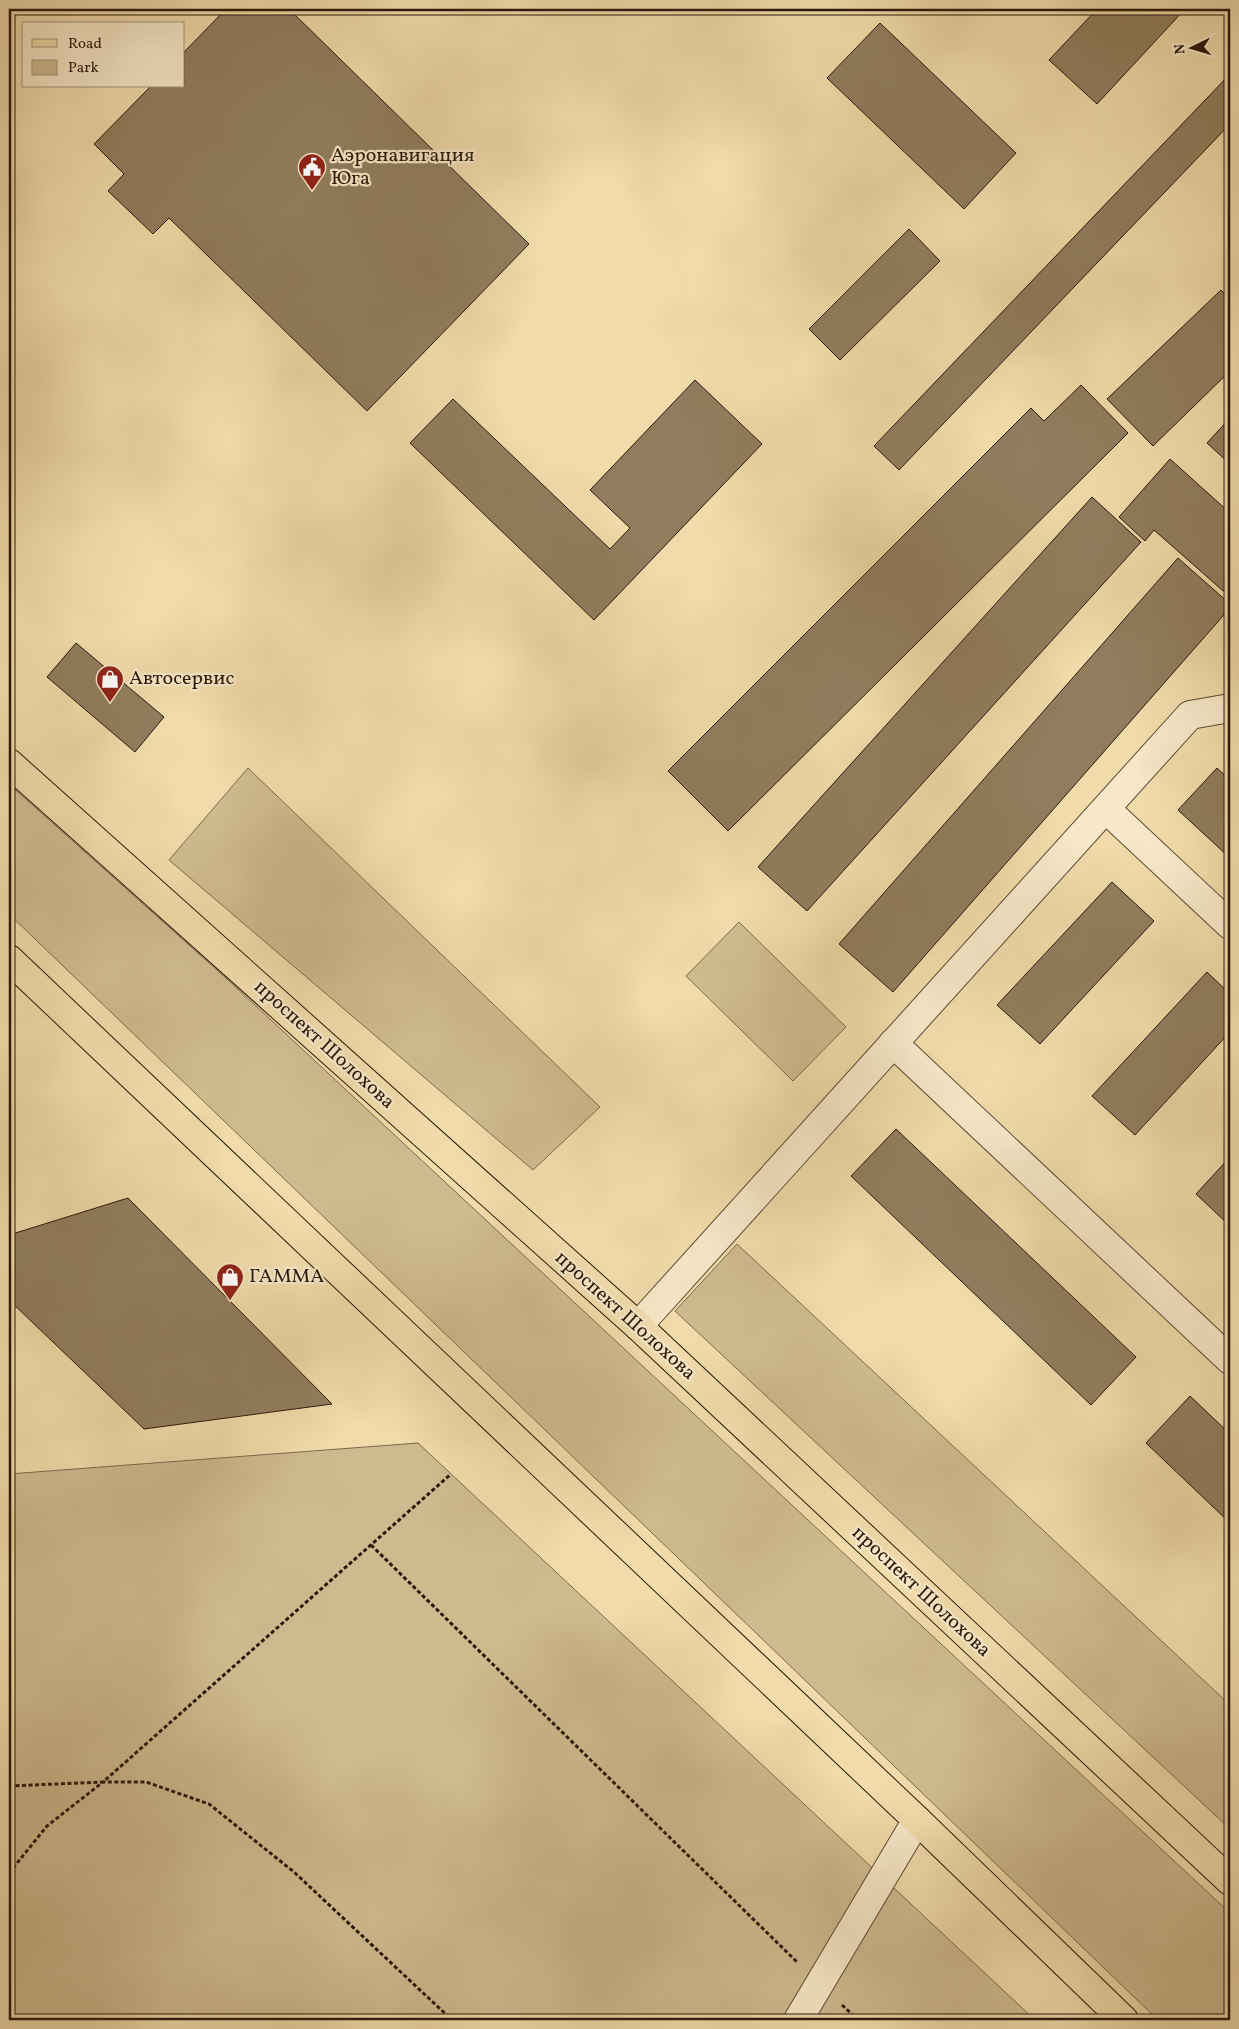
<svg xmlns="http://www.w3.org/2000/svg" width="1239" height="2029" viewBox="0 0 1239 2029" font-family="Vollkorn,serif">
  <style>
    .green { fill: #cfba8f; stroke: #7c694d }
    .building { fill: #917d5e; stroke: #2a180b }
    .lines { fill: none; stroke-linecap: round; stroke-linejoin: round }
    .minor-casing { stroke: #5c4933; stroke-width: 30 }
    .major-casing { stroke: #2a180b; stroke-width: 30 }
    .path { stroke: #2a180b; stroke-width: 3; stroke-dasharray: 4 2.5; stroke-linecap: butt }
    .minor { stroke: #f6e8c8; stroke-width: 28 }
    .major { stroke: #f1dbaa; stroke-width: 28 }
    .labels { text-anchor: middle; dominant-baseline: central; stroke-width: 4.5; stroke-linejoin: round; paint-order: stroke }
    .poi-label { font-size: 20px; fill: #2a180b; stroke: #f6e8c8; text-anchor: start }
    .street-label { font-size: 20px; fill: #2a180b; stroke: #f6e8c8 }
  </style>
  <rect width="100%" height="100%" fill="#f1dbaa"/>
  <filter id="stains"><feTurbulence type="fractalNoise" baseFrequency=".004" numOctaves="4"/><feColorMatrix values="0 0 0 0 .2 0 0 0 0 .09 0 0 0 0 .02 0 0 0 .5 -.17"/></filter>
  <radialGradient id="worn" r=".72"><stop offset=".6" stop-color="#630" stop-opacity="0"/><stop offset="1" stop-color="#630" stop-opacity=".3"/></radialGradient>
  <g class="green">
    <path d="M248,768L600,1107L533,1170L169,860Z"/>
    <path d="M9,784L227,979L1230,1913V2020H1158L9,914Z"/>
    <path d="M739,922L846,1027L793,1081L686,976Z"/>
    <path d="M737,1244L1230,1705V1829L675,1311Z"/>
    <path d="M418,1443L1035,2020H9V1474Z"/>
  </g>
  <g class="building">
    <path d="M226,9H289L529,244L367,411L169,218L153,234L108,191L124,174L94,144L151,86H184V52Z"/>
    <path d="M484,9H494L489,14Z"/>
    <path d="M1097,9H1185L1097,104L1049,60Z"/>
    <path d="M880,23L1016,153L964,209L827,78Z"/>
    <path d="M1230,74V124L899,470L874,446Z"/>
    <path d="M909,229L940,261L840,360L809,329Z"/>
    <path d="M1221,290L1230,300V371L1153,446L1107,399Z"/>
    <path d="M695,380L762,444L594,620L410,443L453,399L610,549L630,528L590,490Z"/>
    <path d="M1081,385L1128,433L728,831L668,771L1031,408L1044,421Z"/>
    <path d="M1230,418V464L1207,443Z"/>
    <path d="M1170,459L1230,513V597L1154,530L1145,541L1119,517Z"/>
    <path d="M1092,497L1141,542L807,911L758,867Z"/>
    <path d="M1178,558L1230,604V608L893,992L839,944Z"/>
    <path d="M76,643L164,717L135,752L47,677Z"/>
    <path d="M1217,768L1230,780V858L1178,810Z"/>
    <path d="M1112,882L1154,921L1040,1044L997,1005Z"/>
    <path d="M1207,972L1230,994V1032L1135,1135L1092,1096Z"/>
    <path d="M896,1129L1136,1357L1091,1405L851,1176Z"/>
    <path d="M1230,1157V1226L1196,1194Z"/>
    <path d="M128,1198L332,1404L144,1429L9,1300V1235Z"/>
    <path d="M1190,1396L1230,1434V1523L1146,1443Z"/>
  </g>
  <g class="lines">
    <g class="minor-casing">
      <g id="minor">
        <path d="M1106,809L1230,925"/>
        <path d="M893,1043L1230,1360"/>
        <path d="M638,1326L1190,715L1230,708"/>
        <path d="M798,2020L917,1820"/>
      </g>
    </g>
    <g class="major-casing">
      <g id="major">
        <path d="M9,763L638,1326L1230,1881"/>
        <path d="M9,959L917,1820L1124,2020"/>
      </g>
    </g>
    <g class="path">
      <path d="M371,1545L798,1963"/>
      <path d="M9,1786L103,1782L451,1474"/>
      <path d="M9,1873L47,1826L103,1782H146L209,1804L294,1872L452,2020"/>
      <path d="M842,2005L858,2020"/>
    </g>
    <use href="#minor" class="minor"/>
    <use href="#major" class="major"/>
  </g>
  <defs>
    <g id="civic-pin" transform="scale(1.4375)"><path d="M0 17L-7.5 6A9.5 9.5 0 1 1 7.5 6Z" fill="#8f2418" stroke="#f6e8c8"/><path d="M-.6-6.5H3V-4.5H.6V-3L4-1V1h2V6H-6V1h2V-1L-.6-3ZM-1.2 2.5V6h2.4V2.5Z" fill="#fff"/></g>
    <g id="shop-pin" transform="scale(1.4375)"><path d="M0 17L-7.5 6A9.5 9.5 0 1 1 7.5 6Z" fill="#8f2418" stroke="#f6e8c8"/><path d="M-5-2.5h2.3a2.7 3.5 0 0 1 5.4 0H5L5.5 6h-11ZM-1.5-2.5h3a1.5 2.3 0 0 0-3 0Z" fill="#fff"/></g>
  </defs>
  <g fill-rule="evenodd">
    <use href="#civic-pin" x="312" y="167"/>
    <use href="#shop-pin" x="110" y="679"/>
    <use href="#shop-pin" x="230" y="1277"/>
  </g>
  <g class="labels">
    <g class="poi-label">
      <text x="331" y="156">Аэронавигация<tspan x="331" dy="23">Юга</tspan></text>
      <text x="129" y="679">Автосервис</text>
      <text x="249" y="1277">ГАММА</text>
    </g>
    <g class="street-label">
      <text transform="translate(324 1045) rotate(42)">проспект Шолохова</text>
      <text transform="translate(625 1316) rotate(42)">проспект Шолохова</text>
      <text transform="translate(921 1592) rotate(43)">проспект Шолохова</text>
    </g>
  </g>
  <rect width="1239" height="2029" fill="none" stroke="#f1dbaa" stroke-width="30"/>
  <rect x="10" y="10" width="1219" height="2009" fill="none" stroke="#2a180b" stroke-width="2.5"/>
  <rect x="15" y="15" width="1209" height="1999" fill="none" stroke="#2a180b"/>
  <rect x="22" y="22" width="162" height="65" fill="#f6e8c8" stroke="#a4957c"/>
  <rect x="32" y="39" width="25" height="8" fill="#f1dbaa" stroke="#a4957c"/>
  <text x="68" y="48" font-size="15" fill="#2a180b">Road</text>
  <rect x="32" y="60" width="25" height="15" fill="#cfba8f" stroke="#a4957c"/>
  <text x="68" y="72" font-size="15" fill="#2a180b">Park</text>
  <g transform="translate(1192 48) rotate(265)" stroke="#f6e8c8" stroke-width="4" paint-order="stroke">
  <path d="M0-4L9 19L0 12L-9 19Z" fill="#2a180b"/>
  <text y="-8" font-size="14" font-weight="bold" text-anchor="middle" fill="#2a180b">N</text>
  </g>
  <rect width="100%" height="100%" filter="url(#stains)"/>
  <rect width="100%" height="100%" fill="url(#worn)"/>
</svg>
